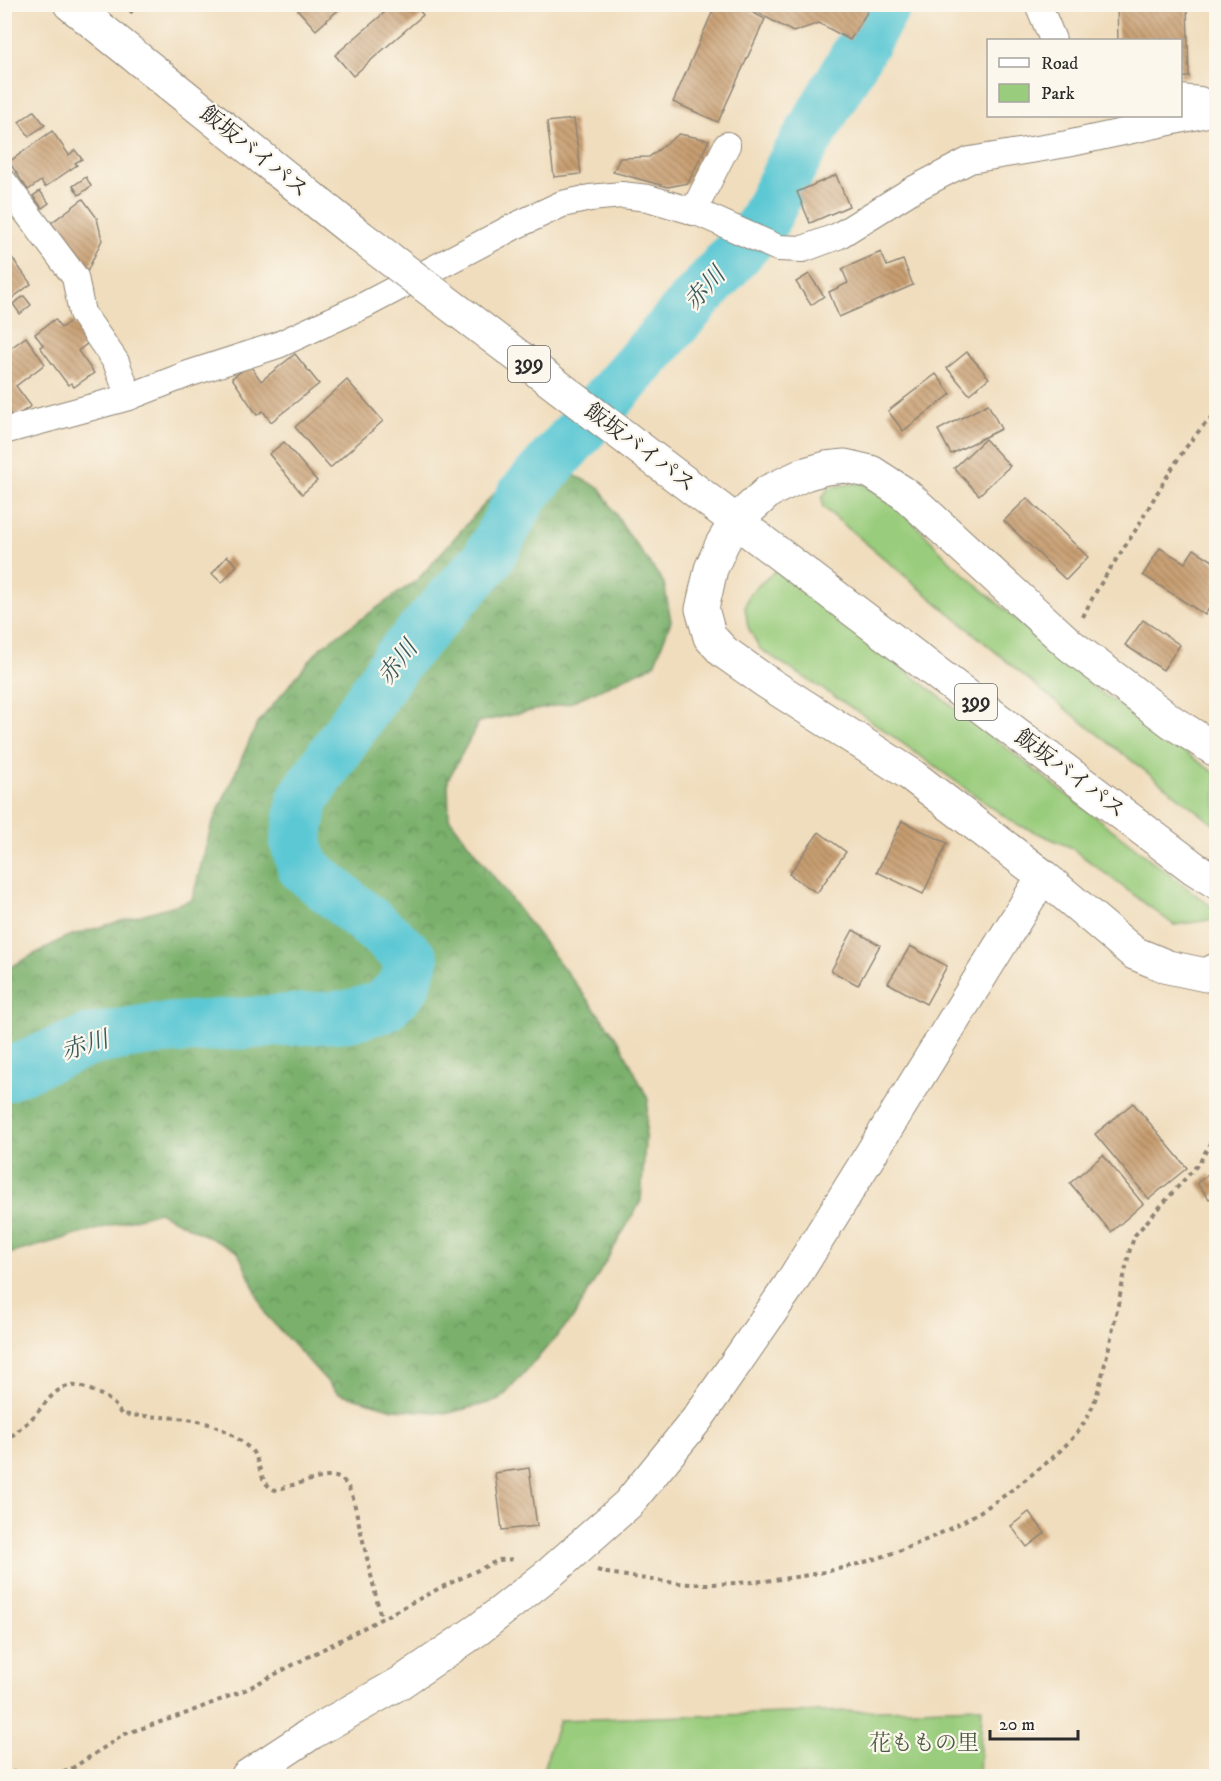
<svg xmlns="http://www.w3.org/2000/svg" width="1221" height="1781" viewBox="0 0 1221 1781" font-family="'IM FELL DW Pica','Noto Serif JP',serif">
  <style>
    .green { fill: #99cc7c; stroke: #627c54; stroke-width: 1.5 }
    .forest { fill: url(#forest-crowns); stroke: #526e4c; stroke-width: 1.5 }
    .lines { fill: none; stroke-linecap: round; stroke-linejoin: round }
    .river { stroke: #5cc8d4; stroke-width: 52 }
    .building { fill: url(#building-back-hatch) }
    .minor-casing { stroke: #8e8474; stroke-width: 28 }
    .tertiary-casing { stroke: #8e8474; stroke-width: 34 }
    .trunk-casing { stroke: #8e8474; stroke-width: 35 }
    .path { stroke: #8e8474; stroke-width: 4; stroke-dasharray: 4.5 4.5; stroke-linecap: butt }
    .minor { stroke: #fff; stroke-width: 26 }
    .tertiary { stroke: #fff; stroke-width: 32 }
    .trunk { stroke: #fff; stroke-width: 33 }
    .trunk-bridge-casing { stroke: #8e8474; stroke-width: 35; stroke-linecap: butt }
    .trunk-bridge { stroke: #fff; stroke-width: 33 }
    .labels { text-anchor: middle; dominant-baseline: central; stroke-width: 4.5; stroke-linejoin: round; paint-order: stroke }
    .shield { fill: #fbf7ec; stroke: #696865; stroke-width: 1.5 }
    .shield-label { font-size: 21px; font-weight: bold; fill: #2b2b2b }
    .street-label { font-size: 22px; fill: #2b2b2b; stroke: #fbf7ec }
    .park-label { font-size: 22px; fill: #4c5b43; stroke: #fbf7ec }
    .water-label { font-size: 24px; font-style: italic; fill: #3a5a5e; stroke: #fbf7ec }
  </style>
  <defs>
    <pattern id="forest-crowns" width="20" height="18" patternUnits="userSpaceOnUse" patternTransform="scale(1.5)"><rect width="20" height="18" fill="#7ab06c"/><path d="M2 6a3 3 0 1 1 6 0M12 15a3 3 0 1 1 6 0" fill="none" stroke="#648f59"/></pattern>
    <pattern id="building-back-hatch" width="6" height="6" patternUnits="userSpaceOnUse" patternTransform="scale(1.5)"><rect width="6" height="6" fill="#c89e71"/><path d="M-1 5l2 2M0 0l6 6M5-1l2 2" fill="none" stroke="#a3815d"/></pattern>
  </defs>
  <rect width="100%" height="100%" fill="#fbf7ec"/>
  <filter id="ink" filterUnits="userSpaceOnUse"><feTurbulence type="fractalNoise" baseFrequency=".0167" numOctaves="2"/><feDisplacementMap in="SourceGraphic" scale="12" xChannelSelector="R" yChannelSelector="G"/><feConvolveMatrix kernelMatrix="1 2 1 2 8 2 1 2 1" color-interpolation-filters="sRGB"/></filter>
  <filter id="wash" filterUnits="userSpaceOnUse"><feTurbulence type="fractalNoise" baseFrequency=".008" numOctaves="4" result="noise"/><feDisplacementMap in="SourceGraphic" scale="24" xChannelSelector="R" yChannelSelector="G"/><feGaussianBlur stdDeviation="1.35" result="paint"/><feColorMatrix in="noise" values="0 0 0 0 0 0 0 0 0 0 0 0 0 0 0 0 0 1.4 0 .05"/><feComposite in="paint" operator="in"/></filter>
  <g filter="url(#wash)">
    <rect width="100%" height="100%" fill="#f0ddbd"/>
    <g class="green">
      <path d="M861,483L892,500L953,564L1092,686L1216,774V826L1041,690L823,507L822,498L829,487Z"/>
      <path d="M776,570L1216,910V919L1174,925L1070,847L1014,823L860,713L760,649L748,627L745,607L749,594Z"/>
      <path d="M982,1707L979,1776H541L559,1720Z"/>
    </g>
    <path class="forest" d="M530,453L600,488L624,528L664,583L671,621L654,665L569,703L479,722L448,780L449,818L619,1041L648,1099L641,1201L573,1318L500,1400L449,1413L393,1409L338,1393L266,1315L238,1252L159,1212L5,1255V970L66,937L192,900L211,827L257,724L321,647L418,579Z"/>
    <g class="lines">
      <path class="river" d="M4,1076L40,1060L90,1040L148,1030L348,1016L383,1007L404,986L413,960L390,939L303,867L296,843L303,799L396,661L487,560L522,496L761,226L792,165L886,4"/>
    </g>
    <g id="blocks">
      <g class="building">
        <path d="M304,4H345L316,30L298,10Z"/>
        <path d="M376,4H414L423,15L353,76L335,55L384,13Z"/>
        <path d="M716,4H736L765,19L718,122L673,102Z"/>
        <path d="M742,4H872L850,40L819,23L793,32Z"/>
        <path d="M1117,4H1187L1189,77H1180V40H1118Z"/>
        <path d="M34,111L45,125L29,136L19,122Z"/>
        <path d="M574,119L581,174L554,177L547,122Z"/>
        <path d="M52,131L69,155L75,150L82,159L75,163L77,165L45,187L41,181L28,190L9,162Z"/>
        <path d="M679,134L709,140L688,183L668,187L613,172L620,158L649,157Z"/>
        <path d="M836,175L849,206L810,223L797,192Z"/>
        <path d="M86,177L91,186L79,195L73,186Z"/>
        <path d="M40,191L49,203L42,208L33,196Z"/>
        <path d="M83,199L97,218L102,240L87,272L51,223Z"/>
        <path d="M881,252L887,266L903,260L913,285L839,317L829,292L848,283L842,269Z"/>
        <path d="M10,255L31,284L11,299L4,290V260Z"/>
        <path d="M809,274L824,296L811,305L796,282Z"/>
        <path d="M24,296L31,305L20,314L13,304Z"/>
        <path d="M55,319L61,328L72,320L88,343L78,351L94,373L74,387L71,383L68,385L40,347L43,345L35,334Z"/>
        <path d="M26,337L45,364L16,386L31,406L13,418L4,406V353Z"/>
        <path d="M967,352L989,378L969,394L947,368Z"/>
        <path d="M295,354L319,384L271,422L263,411L257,415L232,378L250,365L261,381Z"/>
        <path d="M936,374L951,394L903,431L888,411Z"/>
        <path d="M347,380L383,421L330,468L295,427Z"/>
        <path d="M988,404L1001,429L951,454L938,430Z"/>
        <path d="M985,439L1010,466L979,495L954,468Z"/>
        <path d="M284,442L317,481L302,494L269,454Z"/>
        <path d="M1027,498L1088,557L1066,580L1004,521Z"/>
        <path d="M1160,548L1185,563L1194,549L1216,563V597L1205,615L1143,575Z"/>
        <path d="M227,556L237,565L222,583L212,574Z"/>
        <path d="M1143,620L1180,645L1163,670L1125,645Z"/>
        <path d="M902,821L947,843L923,894L877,872Z"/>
        <path d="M819,832L846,852L817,893L789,874Z"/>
        <path d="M853,930L880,945L858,985L831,971Z"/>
        <path d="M910,946L947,966L926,1004L888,983Z"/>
        <path d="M1133,1103L1187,1168L1149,1199L1095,1134Z"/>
        <path d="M1103,1155L1143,1204L1111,1232L1070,1183Z"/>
        <path d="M1209,1174L1216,1184V1194L1209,1199L1197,1183Z"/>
        <path d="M529,1468L537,1526L502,1530L495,1473Z"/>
        <path d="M1029,1512L1045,1533L1027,1547L1011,1526Z"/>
      </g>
    </g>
  </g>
  <g filter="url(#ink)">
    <use href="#blocks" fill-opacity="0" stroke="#8e8474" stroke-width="1.5"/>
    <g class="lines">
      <g class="minor-casing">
        <g id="minor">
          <path d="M1038,4L1053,40"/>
          <path d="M1180,98L1200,100L1216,111"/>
          <path d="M4,182L75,277L82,313L116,362L129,397"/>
          <path d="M693,212L727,145"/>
          <path d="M4,431L129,397L188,374L278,345L365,305L513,227L562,204L590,198L622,195L648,198L699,213L778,248L803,249L838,236L912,190L970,160L1067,144L1216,112"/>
        </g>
      </g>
      <g class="tertiary-casing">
        <path id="tertiary" d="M247,1776L312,1733L400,1683L479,1629L551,1572L628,1504L698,1418L789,1286L1043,876"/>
      </g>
      <g class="trunk-casing">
        <g id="trunk">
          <path d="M70,4L358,235"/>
          <path d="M700,494L1194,868L1216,882"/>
          <path d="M1216,750L1172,722L1070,645L905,494L871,472L845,466L826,468L805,474L769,491L736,521L722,544L711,569L702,609L710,637L724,652L765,681L910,774L1043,876L1134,953L1168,967L1206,975L1216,970"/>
        </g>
      </g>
      <g class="path">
        <path d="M130,13L137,4"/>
        <path d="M1083,617C1097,586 1117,559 1135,531C1154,500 1187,435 1216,415"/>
        <path d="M4,1442C14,1434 24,1426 33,1417C53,1396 60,1376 93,1391C106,1397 114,1401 121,1414C166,1420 203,1411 242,1442C245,1445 250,1448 252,1451C262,1464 258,1483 275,1490C287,1487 326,1474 336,1477C346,1480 350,1490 353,1498L381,1618"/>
        <path d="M597,1570L607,1573C635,1577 664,1583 693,1584C811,1585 927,1557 1021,1483C1045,1464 1073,1444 1088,1416C1099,1395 1103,1370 1109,1347C1116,1314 1123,1281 1130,1249L1135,1235L1200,1162L1216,1132"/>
        <path d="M4,1770L41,1776"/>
        <path d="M55,1776L71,1769L125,1734L187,1713L245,1690L436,1590L499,1560L516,1559"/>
      </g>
      <use href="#minor" class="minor"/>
      <use href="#tertiary" class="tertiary"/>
      <use href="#trunk" class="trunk"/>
      <g class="trunk-bridge-casing">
        <path id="trunk-bridge" d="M358,235L700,494"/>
      </g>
      <use href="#trunk-bridge" class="trunk-bridge"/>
    </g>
  </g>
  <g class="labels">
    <g class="shield">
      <rect x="508" y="346" width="42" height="36" rx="4.5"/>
      <rect x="955" y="684" width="42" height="36" rx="4.5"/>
    </g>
    <g class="shield-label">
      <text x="529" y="364">399</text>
      <text x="976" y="702">399</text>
    </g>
    <g class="street-label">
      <text transform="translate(254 152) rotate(39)">飯坂バイパス</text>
      <text transform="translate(640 448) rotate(37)">飯坂バイパス</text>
      <text transform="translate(1070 774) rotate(37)">飯坂バイパス</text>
    </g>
    <g class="park-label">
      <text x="924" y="1743">花ももの里</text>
    </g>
    <g class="water-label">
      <text transform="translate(705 289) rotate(-48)">赤川</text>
      <text transform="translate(398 663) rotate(-52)">赤川</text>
      <text transform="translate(85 1046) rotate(-17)">赤川</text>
    </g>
  </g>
  <rect width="1221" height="1781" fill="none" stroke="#fbf7ec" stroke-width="24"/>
  <rect x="987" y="39" width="195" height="78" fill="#fbf7ec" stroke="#a8a59f" stroke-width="1.5"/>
  <rect x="999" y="58" width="30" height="9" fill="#ffffff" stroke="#a8a59f" stroke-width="1.5"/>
  <text x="1041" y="69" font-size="18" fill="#2b2b2b">Road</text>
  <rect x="999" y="84" width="30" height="18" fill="#99cc7c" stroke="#a8a59f" stroke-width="1.5"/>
  <text x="1041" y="99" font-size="18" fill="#2b2b2b">Park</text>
  <path d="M990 1730v9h88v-9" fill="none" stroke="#2b2b2b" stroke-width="3"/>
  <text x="999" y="1730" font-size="18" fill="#2b2b2b" stroke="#fbf7ec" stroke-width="4.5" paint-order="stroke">20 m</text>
</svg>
